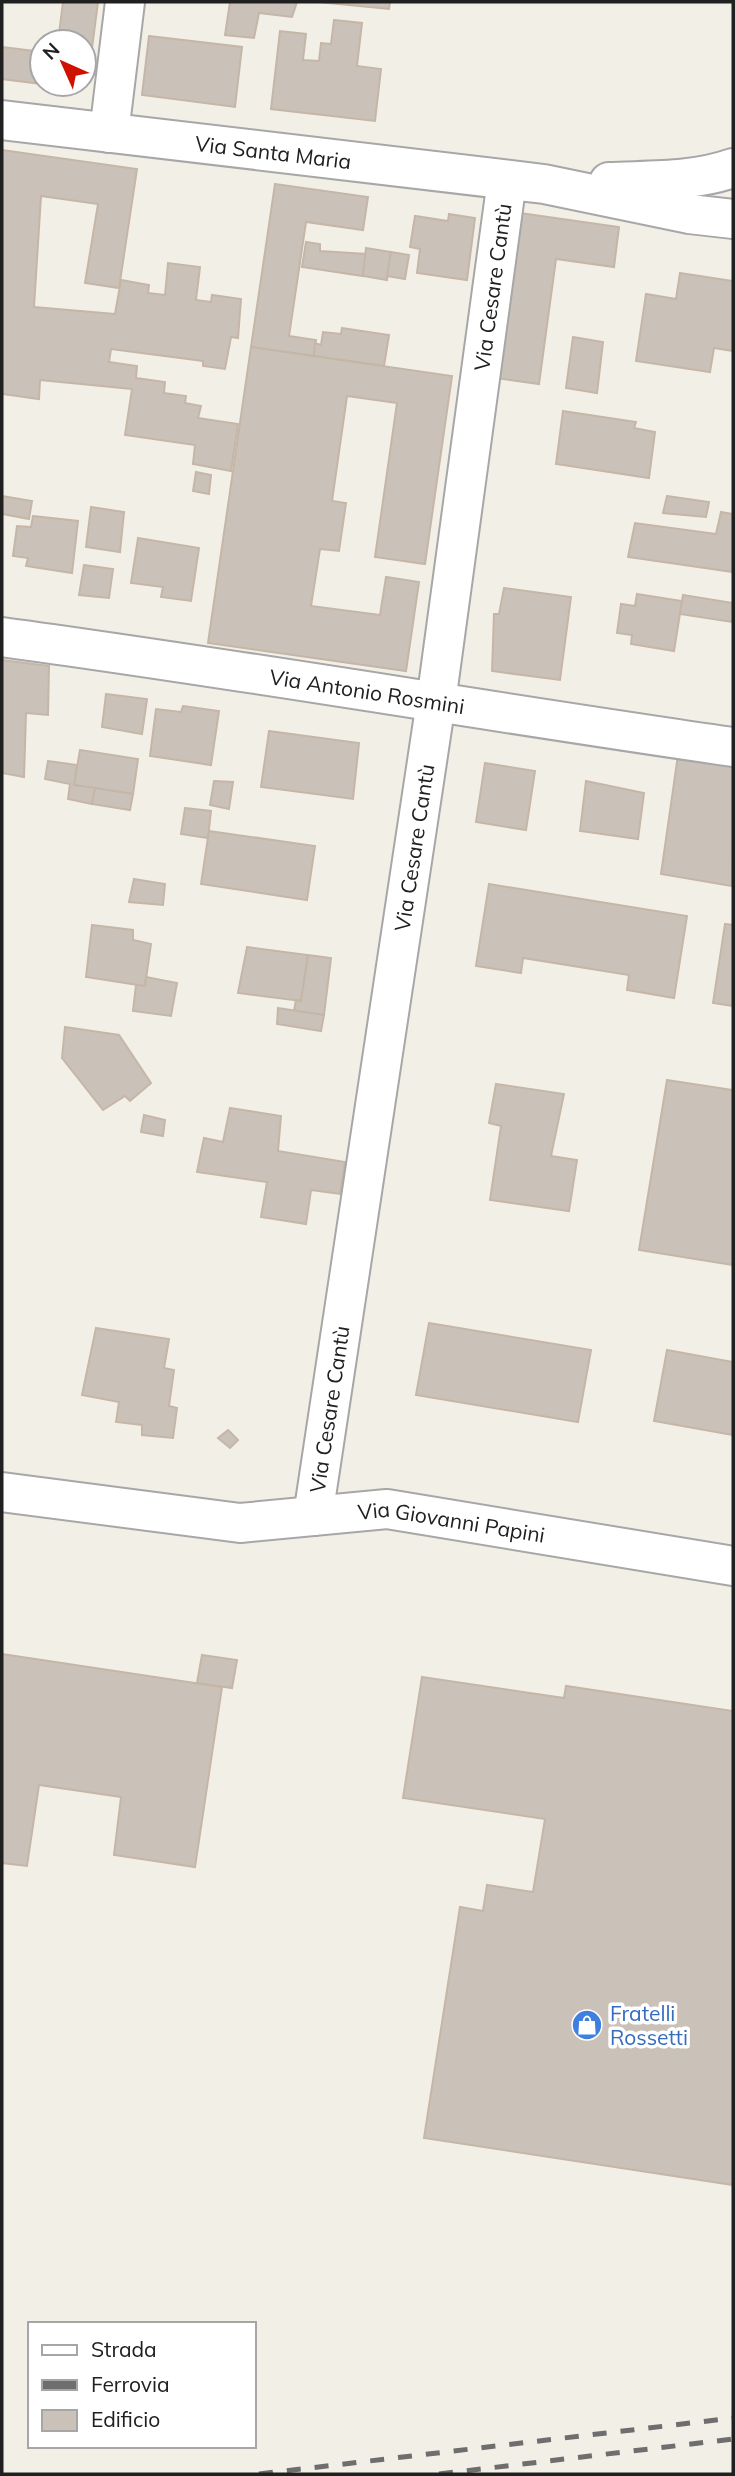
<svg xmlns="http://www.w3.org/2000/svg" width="735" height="2476" viewBox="0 0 735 2476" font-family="Mulish,sans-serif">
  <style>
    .building { fill: #cac2b8; stroke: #c5b6a7; stroke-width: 2 }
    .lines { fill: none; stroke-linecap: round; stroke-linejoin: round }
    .minor-casing { stroke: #a7a7a7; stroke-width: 42 }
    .minor { stroke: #fff; stroke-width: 38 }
    .rail { stroke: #6e6e6e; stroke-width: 5; stroke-dasharray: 14 14; stroke-linecap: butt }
    .labels { text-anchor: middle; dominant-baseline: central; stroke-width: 7; stroke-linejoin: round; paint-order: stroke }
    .street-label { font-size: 21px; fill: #202020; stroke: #fff }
    .shop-label { font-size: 21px; fill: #366cbe; stroke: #fff; text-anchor: start }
  </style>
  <rect width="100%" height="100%" fill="#f2efe6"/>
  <g class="building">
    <path d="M63,2H98L88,79L84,82V42H58Z"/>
    <path d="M230,2H297L292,17L259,13L254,38L225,35Z"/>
    <path d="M318,2H390L389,9Z"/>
    <path d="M334,20L362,23L357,66L381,69L375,121L271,109L280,31L306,34L303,60L319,61L321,43L331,44Z"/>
    <path d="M149,36L242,47L235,107L142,95Z"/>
    <path d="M2,47L42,52V84L2,79Z"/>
    <path d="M2,150L137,169L119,288L85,283L98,204L41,196L34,307L115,314L121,280L149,285L148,293L165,295L168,263L200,267L196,300L211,302L212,295L241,299L238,338L231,337L225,369L203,366V361L111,349L109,362L137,366L136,378L165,382L164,393L186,396L185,403L201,406L198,418L238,424L231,471L193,464L195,445L125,435L132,389L40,380L39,399L2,394Z"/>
    <path d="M275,184L368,197L363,230L306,222L289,336L316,340L314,356L251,347Z"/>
    <path d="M520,213L619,227L614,267L556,259L539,384L496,378Z"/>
    <path d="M449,214L475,218L467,280L417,273L420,249L410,247L415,216L448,221Z"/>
    <path d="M306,242L320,244V251L366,254L363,276L302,267Z"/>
    <path d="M366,248L391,252L387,280L363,276Z"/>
    <path d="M391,252L409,255L405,279L387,276Z"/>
    <path d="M680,273L733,281V351L714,348L710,372L636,361L646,294L676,299Z"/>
    <path d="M342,328L389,335L384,366L314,356L315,343L321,345L323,332L341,334Z"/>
    <path d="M573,337L603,342L597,393L566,388Z"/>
    <path d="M251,347L452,376L425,564L375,557L397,403L347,396L332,501L346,503L339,551L320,549L311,606L380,615L386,577L419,582L406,671L208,643Z"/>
    <path d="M563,411L636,422L634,428L655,432L649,478L556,464Z"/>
    <path d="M196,472L211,475L209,494L193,491Z"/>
    <path d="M2,496L32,501L29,519L2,514Z"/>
    <path d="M667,496L709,502L706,517L663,513Z"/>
    <path d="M91,507L124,512L120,552L86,547Z"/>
    <path d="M721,512L733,514V572L628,557L635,523L716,534Z"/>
    <path d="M33,516L78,521L72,573L26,566L28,558L13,556L17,526L31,527Z"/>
    <path d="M138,538L199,548L191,601L161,597L163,587L131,583Z"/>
    <path d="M84,565L113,569L109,598L79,595Z"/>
    <path d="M504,588L571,597L560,680L492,671L494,614H499Z"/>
    <path d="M637,594L682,601L674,651L631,644L632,635L617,633L621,604L635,606Z"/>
    <path d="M683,595L733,603V622L680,614Z"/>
    <path d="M2,660L49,666L48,715L26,713L24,777L2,773Z"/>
    <path d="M106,694L147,699L142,734L102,727Z"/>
    <path d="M183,706L219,711L211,765L150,756L156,709L181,712Z"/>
    <path d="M269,731L359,743L353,799L261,787Z"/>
    <path d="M80,750L138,759L133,794L74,785Z"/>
    <path d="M678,755L733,764L732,886L661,874Z"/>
    <path d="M48,761L77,765L74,785L95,788L92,804L68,799L70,784L45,779Z"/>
    <path d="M485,763L535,771L526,830L476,822Z"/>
    <path d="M214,781L233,782L229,809L210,805Z"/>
    <path d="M586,781L644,793L638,839L580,831Z"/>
    <path d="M95,788L133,794L130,810L92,804Z"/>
    <path d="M185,808L211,811L208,838L181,834Z"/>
    <path d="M209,831L315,846L307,900L201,884Z"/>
    <path d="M134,879L165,884L163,905L129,902Z"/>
    <path d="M489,884L687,916L674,998L627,990L629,975L523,958L521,973L476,966Z"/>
    <path d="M725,924L733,925V1006L713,1003Z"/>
    <path d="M92,925L133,930V940L151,944L145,986L86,977Z"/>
    <path d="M247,947L308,955L301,1001L238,993Z"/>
    <path d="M308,955L331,958L324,1015L294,1011L296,1000L301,1001Z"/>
    <path d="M146,977L177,983L171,1016L133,1011L136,985L145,986Z"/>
    <path d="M278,1008L324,1015L321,1031L277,1024Z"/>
    <path d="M65,1027L119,1035L151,1083L130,1101L125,1096L103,1110L62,1058Z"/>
    <path d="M667,1080L733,1090V1265L639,1250Z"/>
    <path d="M496,1084L564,1094L551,1156L577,1160L569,1211L490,1200L501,1126L489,1123Z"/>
    <path d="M230,1108L281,1116L278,1151L345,1162L340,1194L311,1190L306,1224L261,1217L267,1182L197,1172L204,1138L223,1142Z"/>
    <path d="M144,1115L165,1120L163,1136L141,1132Z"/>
    <path d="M429,1323L591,1350L578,1422L416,1395Z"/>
    <path d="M96,1328L169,1339L164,1368L174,1370L169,1406L177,1408L173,1438L142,1435V1425L116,1422L119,1402L82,1395Z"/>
    <path d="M667,1350L733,1362V1435L654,1421Z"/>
    <path d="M228,1430L238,1440L230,1448L218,1438Z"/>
    <path d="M2,1654L222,1687L195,1867L114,1855L121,1797L39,1785L27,1866L2,1863Z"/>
    <path d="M202,1655L237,1660L232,1688L197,1683Z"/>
    <path d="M422,1677L564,1698L566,1686L733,1711V2185L424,2138L460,1907L483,1911L487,1885L533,1892L545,1819L403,1798Z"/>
  </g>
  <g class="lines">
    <g class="minor-casing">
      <g id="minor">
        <path id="s1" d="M2,120L544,184L689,214L733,219"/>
        <path d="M109,133L125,2"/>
        <path d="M609,182C651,180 693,182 733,168"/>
        <path id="s2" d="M2,637C246,670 489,712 733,747"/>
        <path id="s3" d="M2,1492L240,1523L387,1509L733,1566"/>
        <path id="s4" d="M313,1516L436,702L507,180"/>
      </g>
    </g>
    <use href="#minor" class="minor"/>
    <g class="rail">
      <path d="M259,2474L733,2418"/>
      <path d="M439,2474L733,2439"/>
    </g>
  </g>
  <defs>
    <g id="shop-disc" transform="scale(1.575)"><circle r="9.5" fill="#3f7fe0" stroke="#fff"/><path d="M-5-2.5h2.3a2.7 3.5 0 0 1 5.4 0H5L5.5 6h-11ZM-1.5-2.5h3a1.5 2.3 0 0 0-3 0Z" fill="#fff"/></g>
  </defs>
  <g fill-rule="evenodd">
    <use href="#shop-disc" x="587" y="2025"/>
  </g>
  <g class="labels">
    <g class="street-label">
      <text stroke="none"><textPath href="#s1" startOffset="273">Via Santa Maria</textPath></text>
      <text stroke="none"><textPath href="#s4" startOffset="1242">Via Cesare Cantù</textPath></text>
      <text stroke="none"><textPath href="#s2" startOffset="369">Via Antonio Rosmini</textPath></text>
      <text stroke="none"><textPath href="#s4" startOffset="676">Via Cesare Cantù</textPath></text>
      <text stroke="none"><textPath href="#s4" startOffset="108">Via Cesare Cantù</textPath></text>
      <text stroke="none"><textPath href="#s3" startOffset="453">Via Giovanni Papini</textPath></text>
    </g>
    <g class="shop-label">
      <text x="610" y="2013">Fratelli<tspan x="610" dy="24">Rossetti</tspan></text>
    </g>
  </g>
  <rect width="735" height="2476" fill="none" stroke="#202020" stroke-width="7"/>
  <rect x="28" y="2322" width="228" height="126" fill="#ffffff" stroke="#a6a6a6" stroke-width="2"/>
  <rect x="42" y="2345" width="35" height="10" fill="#ffffff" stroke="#a6a6a6" stroke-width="2"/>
  <text x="91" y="2357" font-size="21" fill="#202020">Strada</text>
  <rect x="42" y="2380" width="35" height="10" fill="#6e6e6e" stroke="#a6a6a6" stroke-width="2"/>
  <text x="91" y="2392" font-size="21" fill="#202020">Ferrovia</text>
  <rect x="42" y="2410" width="35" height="21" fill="#cac2b8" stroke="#a6a6a6" stroke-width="2"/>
  <text x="91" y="2427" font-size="21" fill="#202020">Edificio</text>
  <g transform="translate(63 63) rotate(315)"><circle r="33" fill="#ffffff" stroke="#a6a6a6" stroke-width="2"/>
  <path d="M0-5L12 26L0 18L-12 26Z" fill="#d11100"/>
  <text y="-10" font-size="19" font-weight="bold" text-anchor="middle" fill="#202020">N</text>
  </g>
</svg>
